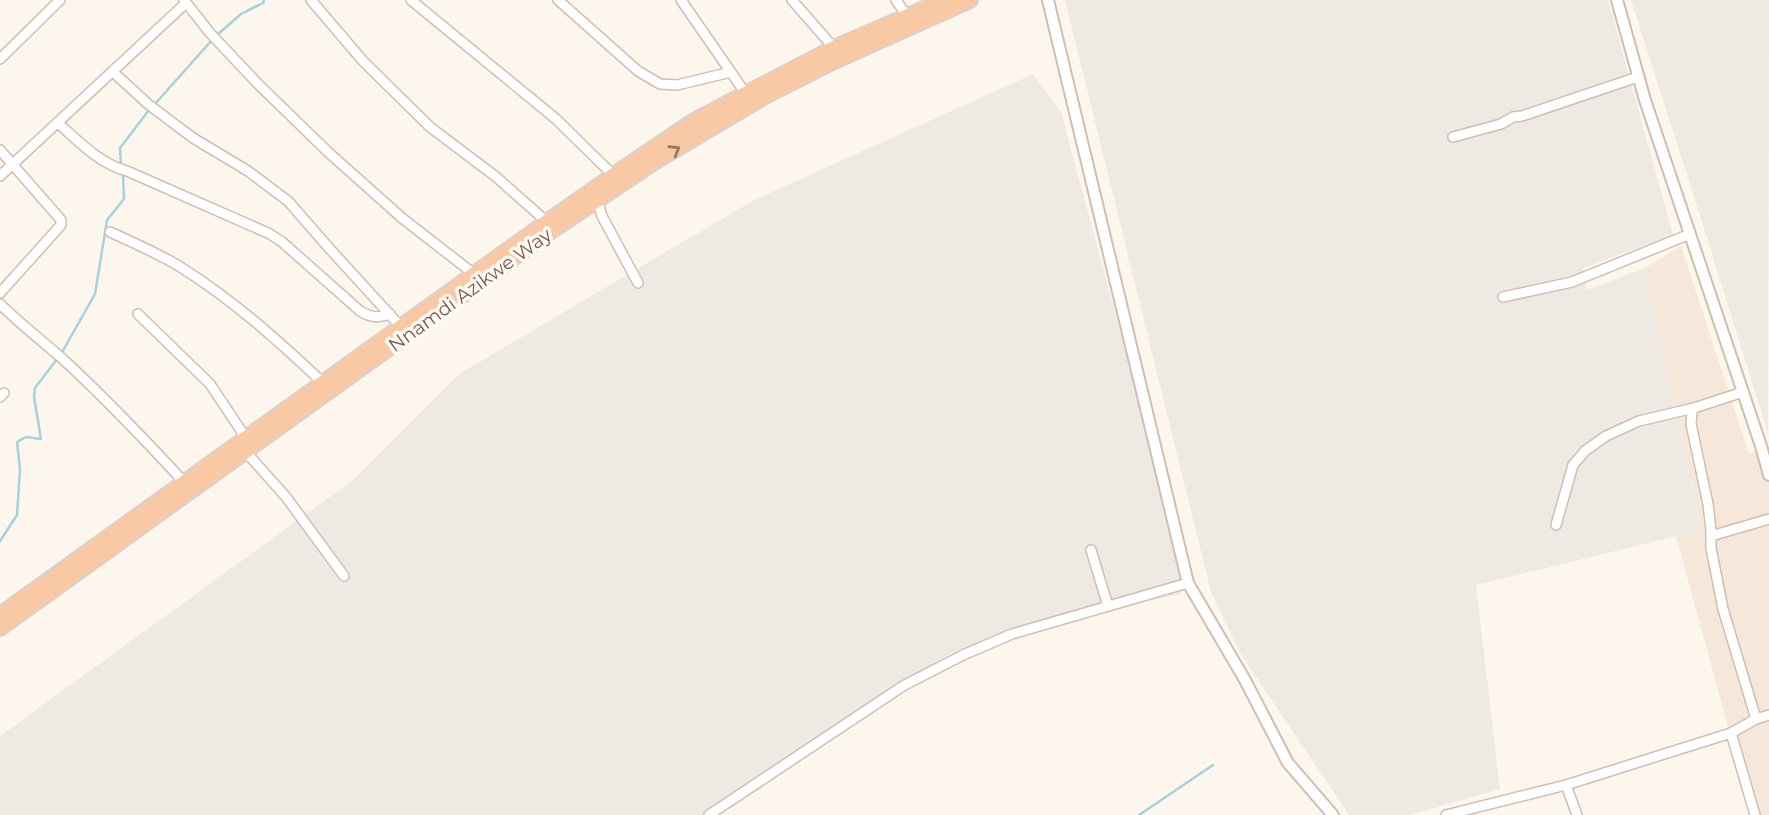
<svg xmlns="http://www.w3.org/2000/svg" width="1769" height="815" viewBox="0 0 1769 815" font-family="Montserrat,sans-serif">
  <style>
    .residential { fill: #f5e8da }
    .industrial { fill: #efe9e4 }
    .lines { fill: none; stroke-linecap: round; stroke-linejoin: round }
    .stream { stroke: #a5d3da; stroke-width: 2.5 }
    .minor-casing { stroke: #d1beb0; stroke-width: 12 }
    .tertiary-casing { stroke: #d1beb0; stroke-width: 14 }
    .trunk-casing { stroke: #dad1cd; stroke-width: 18 }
    .minor { stroke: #fff; stroke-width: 9 }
    .tertiary { stroke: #fff; stroke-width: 10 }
    .trunk { stroke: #f9c8a4; stroke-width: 14 }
    .oneway { stroke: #9a7763 }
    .labels { text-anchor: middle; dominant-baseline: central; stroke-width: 7; stroke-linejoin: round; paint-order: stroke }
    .street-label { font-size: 19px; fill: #7a5c4d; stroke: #fffaf3 }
  </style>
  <rect width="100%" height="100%" fill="#fdf6ec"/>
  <path class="residential" d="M1681,246L1749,454L1769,446V815H1752L1676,536L1702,529L1643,269Z"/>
  <g class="industrial">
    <path d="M1065,0H1608L1673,235L1583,268L1587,290L1643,269L1702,530L1476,585L1500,789L1410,815H1349L1240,653L1211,592Z"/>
    <path d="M1631,0H1769L1768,433L1696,203Z"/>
    <path d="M1033,74L1061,112L1183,565L1180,594L1010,632L949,654L709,815H0V736L353,480L459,374L754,200Z"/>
  </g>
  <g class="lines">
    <g class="stream">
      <path d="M217,35L241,14L263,3L264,0"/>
      <path d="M154,105L212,40"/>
      <path d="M121,167L120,148L149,110"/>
      <path d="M61,354L95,294L107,220L124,199L123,173"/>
      <path d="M0,541L17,515L20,469L17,442L26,437L41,439L34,397L35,388L57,359"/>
      <path d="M1139,815L1213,765"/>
    </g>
    <g class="minor-casing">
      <g id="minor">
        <path d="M184,0L210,33L257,83L328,152L402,218L474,274"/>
        <path d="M311,0L363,61L430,127L495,176L547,222"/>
        <path d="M411,0L556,119L613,175"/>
        <path d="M558,0L638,71L660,84L677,85L731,72"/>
        <path d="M681,0L746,94"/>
        <path d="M792,0L834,48"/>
        <path d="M896,0L907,16"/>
        <path d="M0,59L60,0"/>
        <path d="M113,72L148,104L193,138L248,171L288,201L329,248L401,327"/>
        <path d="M58,123C78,141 100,164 127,171L268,233L281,241L360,311C372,318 377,318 390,314"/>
        <path d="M1453,137L1501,124L1513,117L1522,116L1638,77"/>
        <path d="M0,150L61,220V225L0,293"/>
        <path d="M0,176L186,3"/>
        <path d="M597,200L602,216L638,283"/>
        <path d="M110,232C134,243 160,254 182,268C234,301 279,341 323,383"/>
        <path d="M1503,297L1572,282L1690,234"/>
        <path d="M0,304C21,325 44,342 66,362C107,400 146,441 184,482"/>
        <path d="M138,314L210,384L246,438"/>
        <path d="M0,397L4,393"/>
        <path d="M1694,408L1692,412L1691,424L1708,504L1711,530V548L1723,609L1756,719"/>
        <path d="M245,451L286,497L344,576"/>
        <path d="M1556,525L1573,465L1585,451L1606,436L1639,421L1694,408L1743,392"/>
        <path d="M1711,536L1769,519"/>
        <path d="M1091,550L1108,606"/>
        <path d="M1731,733L1755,815"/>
        <path d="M1566,785L1577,815"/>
        <path d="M709,815L903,686L963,655L1012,634L1188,583"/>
        <path d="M1446,815L1566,785L1731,733L1756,719L1769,715"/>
      </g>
    </g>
    <g class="tertiary-casing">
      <g id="tertiary">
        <path d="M1048,0L1188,583L1245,680L1288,763L1333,815"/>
        <path d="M1617,0L1645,100L1761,446L1769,475"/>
      </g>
    </g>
    <g class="trunk-casing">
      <g id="trunk">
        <path d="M0,615L547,222L627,166L694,121L834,48L945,0"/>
        <path d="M0,628L551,231L654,162L765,96L832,62L970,0"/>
      </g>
    </g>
    <use href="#minor" class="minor"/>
    <use href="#tertiary" class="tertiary"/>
    <use href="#trunk" class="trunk"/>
  </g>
  <defs><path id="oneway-chevron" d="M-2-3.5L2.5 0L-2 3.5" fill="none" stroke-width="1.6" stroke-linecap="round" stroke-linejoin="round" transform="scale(1.75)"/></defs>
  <use class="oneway" href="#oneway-chevron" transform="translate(675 150) rotate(-31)"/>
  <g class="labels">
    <g class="street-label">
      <text transform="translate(470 290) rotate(-36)">Nnamdi Azikwe Way</text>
    </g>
  </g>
</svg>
